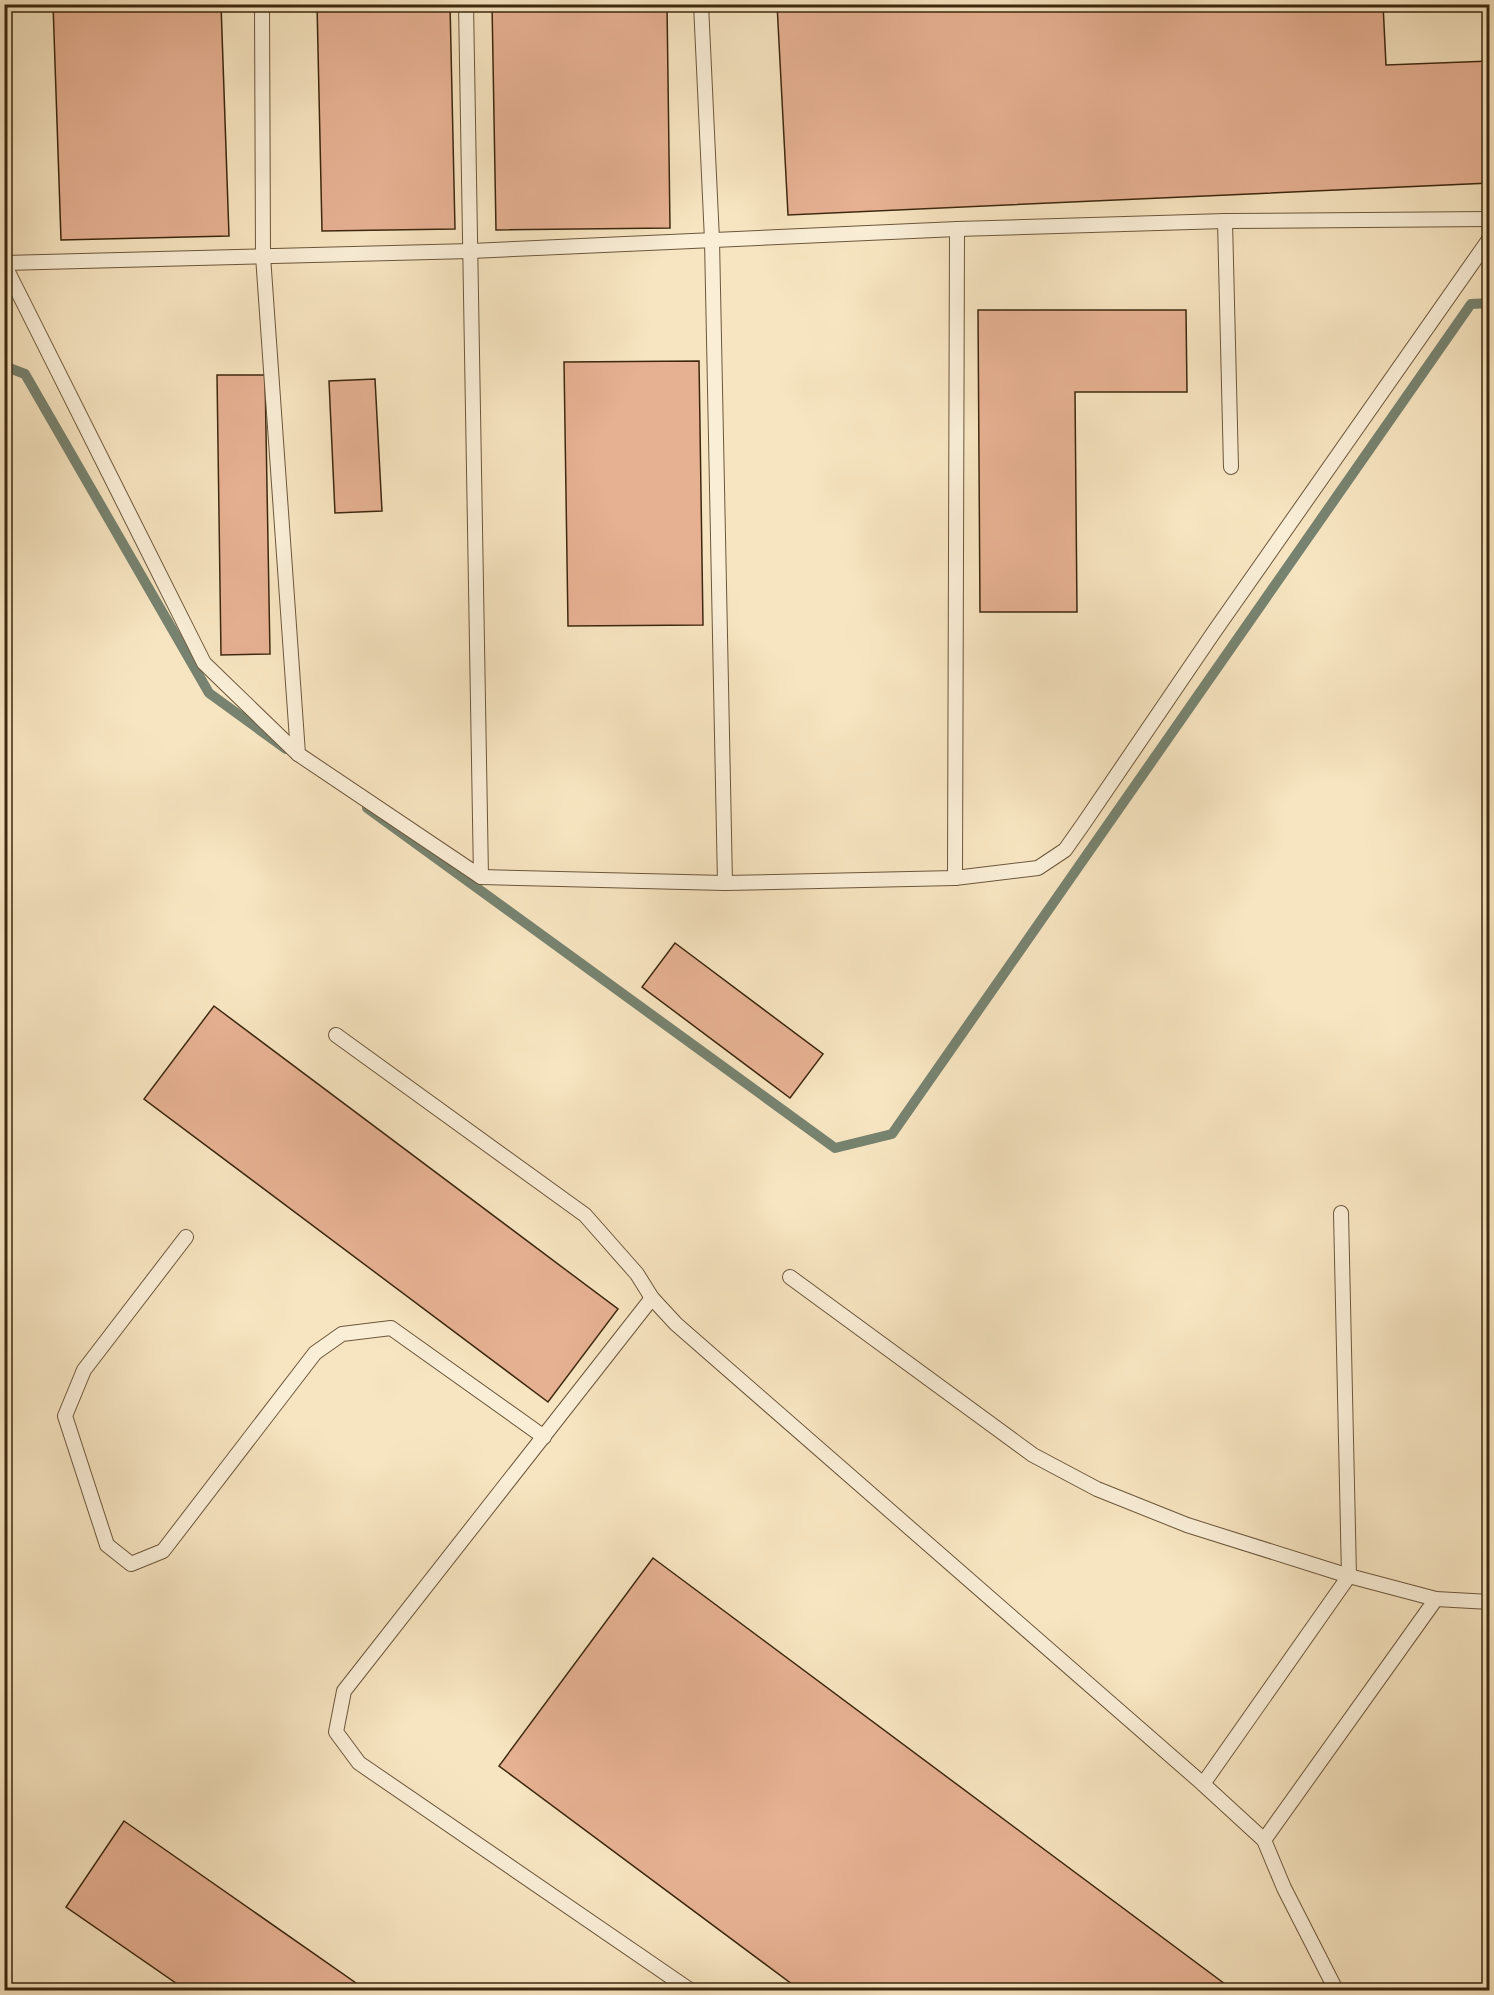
<svg xmlns="http://www.w3.org/2000/svg" width="1494" height="1995" viewBox="0 0 1494 1995" font-family="'Old Standard TT',serif">
  <style>
    .lines { fill: none; stroke-linecap: round; stroke-linejoin: round }
    .stream { stroke: #778370; stroke-width: 10 }
    .building { fill: #e6b193; stroke: #3d280e; stroke-width: 1.5 }
    .lane-casing { stroke: #6c573b; stroke-width: 16 }
    .lane { stroke: #faeed7; stroke-width: 14 }
  </style>
  <rect width="100%" height="100%" fill="#f7e5c1"/>
  <filter id="stains"><feTurbulence type="fractalNoise" baseFrequency=".00333" numOctaves="4"/><feColorMatrix values="0 0 0 0 .2 0 0 0 0 .09 0 0 0 0 .02 0 0 0 .5 -.17"/></filter>
  <radialGradient id="worn" r=".72"><stop offset=".6" stop-color="#630" stop-opacity="0"/><stop offset="1" stop-color="#630" stop-opacity=".3"/></radialGradient>
  <g class="lines">
    <g class="stream">
      <path d="M4,366L25,374L209,693L286,749"/>
      <path d="M367,808L835,1148L892,1134L1471,304L1490,303"/>
    </g>
  </g>
  <g class="building">
    <path d="M53,4H221L229,236L61,240Z"/>
    <path d="M317,4H450L455,229L322,231Z"/>
    <path d="M492,4H667L670,228L496,230Z"/>
    <path d="M777,4H1383L1386,65L1490,61V183L788,215Z"/>
    <path d="M978,310H1186L1187,392H1075L1077,612H980Z"/>
    <path d="M699,361L703,625L568,626L564,362Z"/>
    <path d="M217,375H265L270,654L221,655Z"/>
    <path d="M375,379L382,511L335,513L329,381Z"/>
    <path d="M675,943L823,1054L790,1098L642,987Z"/>
    <path d="M214,1006L618,1309L548,1402L144,1099Z"/>
    <path d="M653,1558L1233,1990H800L499,1766Z"/>
    <path d="M124,1821L366,1990H186L66,1907Z"/>
  </g>
  <g class="lines">
    <g class="lane-casing">
      <g id="lane">
        <path d="M262,4L263,256L298,754"/>
        <path d="M701,4L712,240L725,883"/>
        <path d="M1225,221L1231,467"/>
        <path d="M4,263L471,251L957,229L1225,221L1490,219"/>
        <path d="M4,264L204,663L298,754L481,877L466,4"/>
        <path d="M481,877L725,883L955,878L1038,868L1065,850L1084,823L1214,632L1490,238"/>
        <path d="M955,878L957,229"/>
        <path d="M336,1035L585,1215L637,1274L652,1298L676,1324L1203,1784L1264,1840L1284,1888L1336,1990"/>
        <path d="M186,1237L84,1370L65,1416L107,1545L131,1564L163,1551L315,1353L342,1334L391,1328L544,1437"/>
        <path d="M790,1277L1033,1455L1097,1489L1187,1525L1349,1576L1436,1599L1490,1602"/>
        <path d="M652,1298L344,1691L336,1732L359,1763L690,1990"/>
        <path d="M1203,1784L1349,1576L1341,1213"/>
        <path d="M1264,1840L1436,1599"/>
      </g>
    </g>
    <use href="#lane" class="lane"/>
  </g>
  <rect width="1494" height="1995" fill="none" stroke="#f7e5c1" stroke-width="24"/>
  <rect x="6" y="6" width="1482" height="1983" fill="none" stroke="#3d280e" stroke-width="3"/>
  <rect x="12" y="12" width="1470" height="1971" fill="none" stroke="#3d280e" stroke-width="1.5"/>
  <rect width="100%" height="100%" filter="url(#stains)"/>
  <rect width="100%" height="100%" fill="url(#worn)"/>
</svg>
